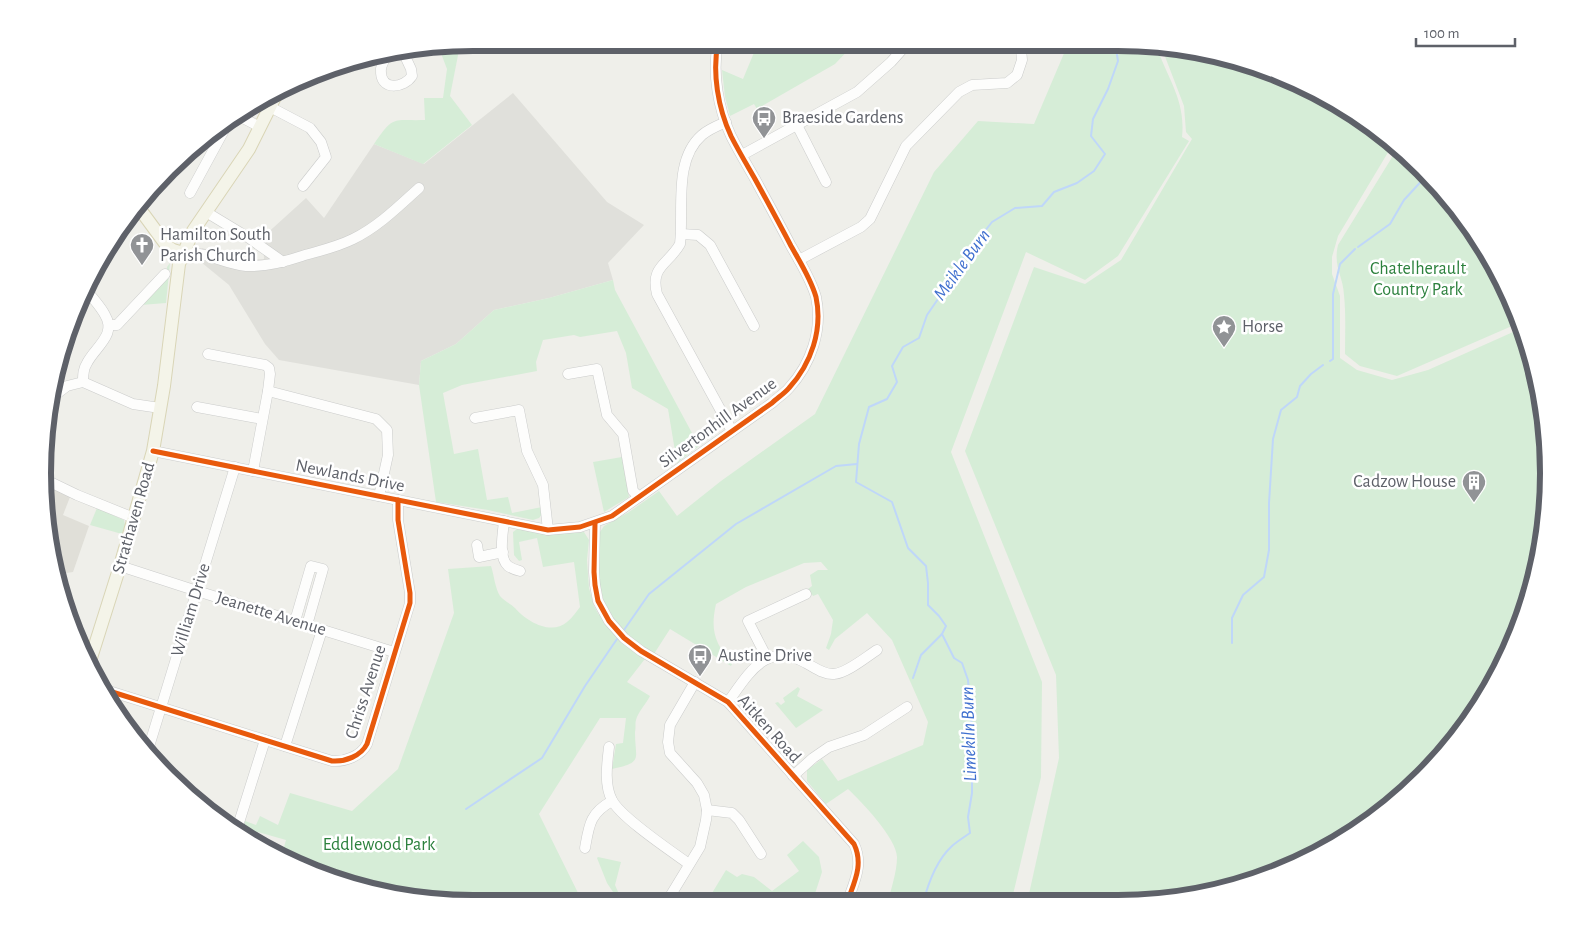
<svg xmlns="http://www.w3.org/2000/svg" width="1591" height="946" viewBox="0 0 1591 946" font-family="'Alegreya Sans',sans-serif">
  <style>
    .industrial { fill: #e0e0db }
    .education { fill: #e0dfd8 }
    .green { fill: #d6edd7 }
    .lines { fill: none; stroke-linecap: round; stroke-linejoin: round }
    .stream { stroke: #bfd7f9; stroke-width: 2 }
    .minor-casing { stroke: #cbcccb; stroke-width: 11 }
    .major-casing { stroke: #d9d5b6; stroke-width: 14 }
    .minor { stroke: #fdfdfc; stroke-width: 10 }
    .major { stroke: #f4f4e9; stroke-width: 12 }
    .cycleway-casing { stroke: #fff; stroke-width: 8 }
    .cycleway { stroke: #e8590c; stroke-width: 5 }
    .labels { text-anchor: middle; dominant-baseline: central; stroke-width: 5; stroke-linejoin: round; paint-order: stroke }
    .poi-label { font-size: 18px; fill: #5e6169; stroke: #fff; text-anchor: start }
    .park-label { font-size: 18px; fill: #2c813d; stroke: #fff }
    .street-label { font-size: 18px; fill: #5e6169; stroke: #fff }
    .water-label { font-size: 19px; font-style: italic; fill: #4070cf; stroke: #fff }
    .rim { fill: none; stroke: #5e6169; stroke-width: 6 }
  </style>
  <rect width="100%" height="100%" fill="#efefea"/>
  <path class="industrial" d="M513,93L607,202L644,225L608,263L613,280L549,298L494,310L456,344L421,361L419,385L279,360L265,344L229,285L196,258L202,248L238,260L264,259L263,237L306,198L324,218L374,144L424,164Z"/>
  <path class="education" d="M45,485L70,497L63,515L89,526L73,572L60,574L43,501Z"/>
  <g class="green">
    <path d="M758,43H855L835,64L757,109L754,104L730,116L725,97L722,70L743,79Z"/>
    <path d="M1058,43H1146L1156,45C1167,78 1186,100 1182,137L1189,141L1118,256L1085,280L1026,252L951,452L1042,682L1041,777L1011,903H888C891,888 897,872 897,857C897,839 861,801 848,789L826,804L807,781V770L822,759L838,781L923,745L928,722L892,640L867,613L835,639L829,650L826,648L831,634L833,620L818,594L813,596L808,589L812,586L810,575L818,570H828L821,562L804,563L746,587L716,604C710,631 715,643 732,664L731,666L670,629L652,657L648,655L627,682L650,696C646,704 638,712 636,720C635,723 636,728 635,732C635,760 644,762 612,769L616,744L623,743L626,718H600L539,814L583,903H445L335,881L282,854L286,840L258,832L255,841L241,835L245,821L256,825L260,816L278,825L290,793L352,811L398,769L454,613L448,569L491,566C494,575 495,588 500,596C504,601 511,604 515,608C526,621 551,636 567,622C572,618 576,612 580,607L574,562L543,567L537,538L519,542L522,560L519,561L514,555L513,532L517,529L550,534L584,532L589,540L587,560L589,588L594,606L599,615L605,604C596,581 599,556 600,532L604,526L629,512L659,491L677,516L721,481L815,414L934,172L978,121L1034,124L1065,51Z"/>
    <path d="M460,45L450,96L472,125L423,164L374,144C394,115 392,121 425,120L424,98H443L447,69L439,48Z"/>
    <path d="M1161,46L1257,65L1357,115L1393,144L1338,236L1332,257V274L1340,296V358L1357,370L1392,380L1428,370L1522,328L1540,389L1548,473L1540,557L1516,637L1476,712L1422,778L1333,846L1256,881L1146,903H1027L1059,758L1056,675L965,451L1034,267L1085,284L1121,260L1192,139L1186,132L1184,106Z"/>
    <path d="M1396,147L1422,168L1476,234L1516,308L1519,320L1512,326L1397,376L1360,366L1345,354C1345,335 1346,314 1344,295C1343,275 1333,267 1338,245L1391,159Z"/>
    <path d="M170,263L166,303L141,305L166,277L167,267Z"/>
    <path d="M613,280L615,290L699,446L677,463L668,409L632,388L626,353L617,331L580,337L574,335L543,340L536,362L537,371L462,385L443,393L454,454L478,449L487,500L508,497L512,513L542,507L543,513L539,518L533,520L488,510L436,502L419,385L421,361L456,344L494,310L549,298Z"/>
    <path d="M622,457L629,497L604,512L593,462Z"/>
    <path d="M97,508L124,520L125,525L122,534L90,525Z"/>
    <path d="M798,687L800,689L797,696L823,710L796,728L775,703L778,702L781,705L785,702L783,698Z"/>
    <path d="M803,841L819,857L822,872L812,903H764L763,899L740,900L739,903H706L726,870L737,877L742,874L754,877L772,891L799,871L787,855Z"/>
    <path d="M598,857L621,862L615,885L619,894L615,895L607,883L597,858Z"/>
  </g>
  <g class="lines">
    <g class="stream">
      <path d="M1358,247L1390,224L1404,200L1427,175"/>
      <path d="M1330,361L1333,359V294L1340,264L1355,249"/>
      <path d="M624,630L649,594L736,524L836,466L857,464"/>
      <path d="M1232,643V618L1243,595L1264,577L1269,550V503L1273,439L1281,410L1297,397L1300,386L1311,374L1323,365"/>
      <path d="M913,678L921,655L942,634"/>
      <path d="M466,809L542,758L585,686L617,639"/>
      <path d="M923,903C928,884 936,861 951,847C956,842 963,838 970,833L968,817L972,793V729L968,680L962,663L954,658L942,634L946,626L939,616L928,605V583L926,566L908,548L892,502L856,482L859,444L869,407L887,399L897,382L892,366L903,347L919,338L927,315L938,299L947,279L992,222L1015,208L1042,206L1054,192L1077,183L1094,171L1105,154L1091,136L1093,119L1108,89L1118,61L1115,43"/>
    </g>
    <g class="minor-casing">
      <g id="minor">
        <path d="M386,57C383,62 380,67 381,73C382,91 404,88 412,76L411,69L404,54"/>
        <path d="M270,107L310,128L321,142L326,157L303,186"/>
        <path d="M239,116L260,127"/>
        <path d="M726,122C717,126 709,129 702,135C673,160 684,210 680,244C668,265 650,266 657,294L732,431"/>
        <path d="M797,125L826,182"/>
        <path d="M742,155L857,92L891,62L908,43"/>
        <path d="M190,193L228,123"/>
        <path d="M206,212L249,238L283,262"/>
        <path d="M681,234L698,235L710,245L754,326"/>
        <path d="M183,253C206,251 224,264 246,266C266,267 284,262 302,256C319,251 337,247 353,239C378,227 399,206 419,188"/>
        <path d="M799,260L861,227L870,219L906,146L959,92L972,85L1007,83L1017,75L1022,60L1021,49L1016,43"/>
        <path d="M109,325H117L165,274"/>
        <path d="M208,354L265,365L269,368L270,374L268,391L253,471"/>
        <path d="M568,374L597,369L607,415L623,434L633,491L639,497"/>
        <path d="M83,382C83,375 83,369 87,363C95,347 117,335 105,315C101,307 94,300 88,292"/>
        <path d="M268,391L376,419L387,430L388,455L379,496"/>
        <path d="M54,396L67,386L83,382L133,404L160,408"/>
        <path d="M197,407L262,419"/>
        <path d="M475,418L519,410L527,451L543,485L548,530"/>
        <path d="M153,451L548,530L580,527L612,516L772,403C777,398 784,394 789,388C811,364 823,330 816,297C811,279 800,262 791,246C779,223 767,201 755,179C747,165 738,150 731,136C718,108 712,73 718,43"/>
        <path d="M46,480L77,495L134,518"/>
        <path d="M504,521C503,533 498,557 508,566C511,568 516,570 520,571"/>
        <path d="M595,523L594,572L595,585L598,601L609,621L624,638L641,651L728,702L854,844C864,865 854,882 847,903"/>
        <path d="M477,545L479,557L503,552"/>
        <path d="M120,566L197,591L394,652"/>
        <path d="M295,621L311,566L323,569L307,625"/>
        <path d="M767,658L748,621L806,594"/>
        <path d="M109,691L332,761C345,762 361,756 367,744L410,603V593L398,520V500"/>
        <path d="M728,702C749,673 766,641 806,663C814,667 824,675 834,674C847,673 866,657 877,650"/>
        <path d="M285,746L322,630"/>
        <path d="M609,747C607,764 604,785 612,800C620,817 671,851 689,864"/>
        <path d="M147,753L235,467"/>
        <path d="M793,776L813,758L829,747L864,735L907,707"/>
        <path d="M707,810L732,813L739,820L761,854"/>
        <path d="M220,819L239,824"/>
        <path d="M236,832L265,740"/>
        <path d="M585,848C589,825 590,813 612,801"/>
        <path d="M614,901L620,903"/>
        <path d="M666,903L700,847L706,820L707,810L704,795L697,783L670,753L668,742L670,725L695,682"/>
      </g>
    </g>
    <g class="major-casing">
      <g id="major">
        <path d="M139,208L167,246L173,250L183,253"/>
        <path d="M90,661L120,566L153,451L164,386L179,264L193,231L249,149L275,97"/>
      </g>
    </g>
    <use href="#minor" class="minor"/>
    <use href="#major" class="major"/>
    <g class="cycleway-casing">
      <g id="cycleway">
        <path d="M153,451L548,530L580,527L612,516L772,403C777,398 784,394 789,388C811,364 823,330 816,297C811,279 800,262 791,246C779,223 767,201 755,179C747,165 738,150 731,136C718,108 712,73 718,43"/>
        <path d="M595,523L594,572L595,585L598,601L609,621L624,638L641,651L728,702L854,844C864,865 854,882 847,903"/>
        <path d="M109,691L332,761C345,762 361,756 367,744L410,603V593L398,520V500"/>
      </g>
    </g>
    <use href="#cycleway" class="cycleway"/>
  </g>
  <defs>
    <g id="bus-pin" transform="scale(1.25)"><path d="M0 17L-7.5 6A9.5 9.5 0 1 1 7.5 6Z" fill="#919396" stroke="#fff"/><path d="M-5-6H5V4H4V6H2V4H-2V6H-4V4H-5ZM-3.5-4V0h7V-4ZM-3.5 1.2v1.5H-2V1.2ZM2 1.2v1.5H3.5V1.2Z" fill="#fff"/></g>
    <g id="church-pin" transform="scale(1.25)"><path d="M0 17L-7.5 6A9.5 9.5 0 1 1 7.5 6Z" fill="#919396" stroke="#fff"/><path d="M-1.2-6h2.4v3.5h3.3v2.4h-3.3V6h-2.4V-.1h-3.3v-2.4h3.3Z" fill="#fff"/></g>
    <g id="sight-pin" transform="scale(1.25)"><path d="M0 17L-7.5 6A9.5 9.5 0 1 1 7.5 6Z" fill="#919396" stroke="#fff"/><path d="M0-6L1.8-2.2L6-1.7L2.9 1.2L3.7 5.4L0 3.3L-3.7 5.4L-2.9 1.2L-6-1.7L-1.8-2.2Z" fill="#fff"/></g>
    <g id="building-pin" transform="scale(1.25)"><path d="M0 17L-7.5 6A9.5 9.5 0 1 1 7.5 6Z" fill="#919396" stroke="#fff"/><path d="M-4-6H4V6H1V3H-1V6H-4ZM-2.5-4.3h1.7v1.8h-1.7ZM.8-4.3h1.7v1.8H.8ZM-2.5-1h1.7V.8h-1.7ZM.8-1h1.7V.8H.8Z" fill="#fff"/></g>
  </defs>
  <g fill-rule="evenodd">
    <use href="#bus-pin" x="764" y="118"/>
    <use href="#church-pin" x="142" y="245"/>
    <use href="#sight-pin" x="1224" y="327"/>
    <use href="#building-pin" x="1474" y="482"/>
    <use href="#bus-pin" x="700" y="656"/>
  </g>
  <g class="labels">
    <g class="poi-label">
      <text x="782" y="118">Braeside Gardens</text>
      <text x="160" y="235">Hamilton South<tspan x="160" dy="21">Parish Church</tspan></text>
      <text x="1242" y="327">Horse</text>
      <text x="1456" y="482" text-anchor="end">Cadzow House</text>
      <text x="718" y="656">Austine Drive</text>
    </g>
    <g class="park-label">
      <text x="1418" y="269">Chatelherault<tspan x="1418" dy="21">Country Park</tspan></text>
      <text x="379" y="845">Eddlewood Park</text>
    </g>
    <g class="street-label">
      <text transform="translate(718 423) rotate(-36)">Silvertonhill Avenue</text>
      <text transform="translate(350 476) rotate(11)">Newlands Drive</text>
      <text transform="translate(134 518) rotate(-74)">Strathaven Road</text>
      <text transform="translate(191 610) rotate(-73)">William Drive</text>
      <text transform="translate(271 614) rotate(17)">Jeanette Avenue</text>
      <text transform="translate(366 692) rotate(-72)">Chriss Avenue</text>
      <text transform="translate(769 729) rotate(48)">Aitken Road</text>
    </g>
    <g class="water-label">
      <text transform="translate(962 265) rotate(-54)">Meikle Burn</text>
      <text transform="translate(969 734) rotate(-92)">Limekiln Burn</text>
    </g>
  </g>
  <path d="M0 0H1591V946H0ZM473 51H1118A422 422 0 0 1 1540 473V473A422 422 0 0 1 1118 895H473A422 422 0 0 1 51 473V473A422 422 0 0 1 473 51Z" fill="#fff" fill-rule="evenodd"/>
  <path class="rim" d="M473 51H1118A422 422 0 0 1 1540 473V473A422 422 0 0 1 1118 895H473A422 422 0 0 1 51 473V473A422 422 0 0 1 473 51Z"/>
  <path d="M1416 38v8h99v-8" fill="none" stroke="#5e6169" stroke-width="2.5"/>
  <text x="1424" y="38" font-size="15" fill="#5e6169" stroke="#ffffff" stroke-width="4" paint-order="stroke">100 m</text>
</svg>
